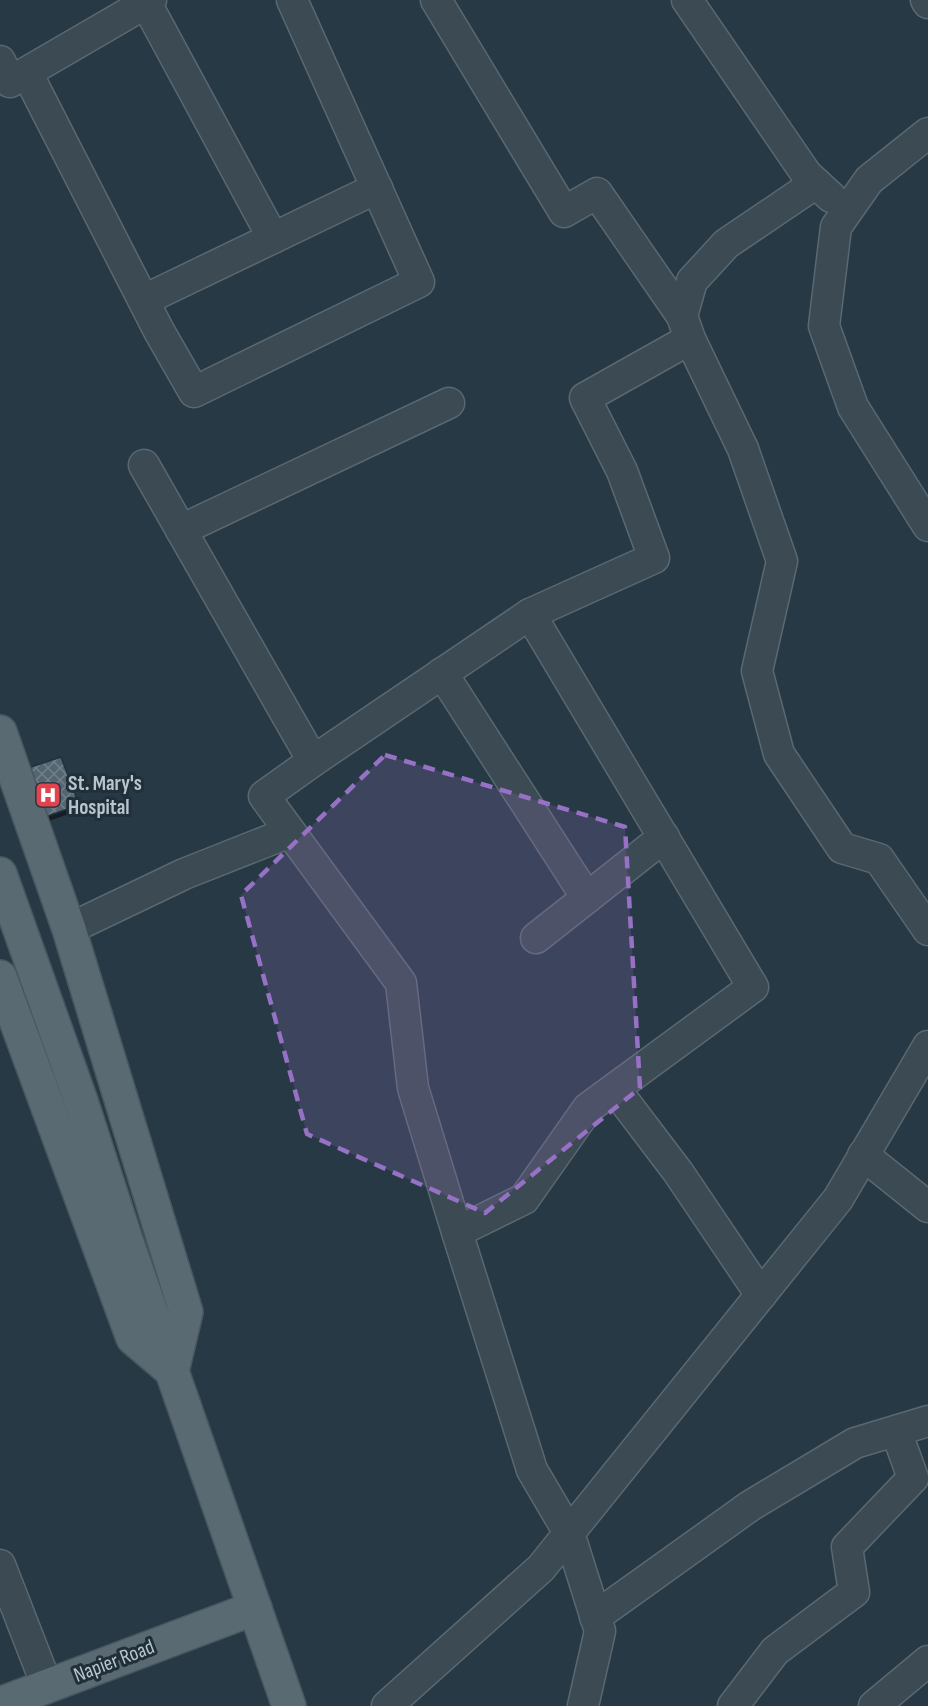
<svg xmlns="http://www.w3.org/2000/svg" width="928" height="1706" viewBox="0 0 928 1706" font-family="'Sofia Sans Condensed',sans-serif">
  <style>
    .shadow { fill: #0007 }
    .building { fill: url(#building-cross-hatch); stroke: #22313b; stroke-width: 1.5 }
    .lines { fill: none; stroke-linecap: round; stroke-linejoin: round }
    .minor-casing { stroke: #5a6871; stroke-width: 33 }
    .major-casing { stroke: #485660; stroke-width: 36 }
    .minor { stroke: #3b4a53; stroke-width: 30 }
    .major { stroke: #596a73; stroke-width: 33 }
    .marked { fill: #9771c5; fill-opacity: 0.2; stroke: #9771c5; stroke-width: 4.5; stroke-dasharray: 12 8; stroke-linejoin: round }
    .labels { text-anchor: middle; dominant-baseline: central; stroke-width: 6; stroke-linejoin: round; paint-order: stroke }
    .poi-label { font-size: 21px; font-weight: bold; fill: #b9c5cd; stroke: #202f39; text-anchor: start }
    .street-label { font-size: 21px; fill: #b9c5cd; stroke: #202f39 }
  </style>
  <defs>
    <pattern id="building-cross-hatch" width="8" height="8" patternUnits="userSpaceOnUse" patternTransform="scale(1.5)"><rect width="8" height="8" fill="#536671"/><path d="M0 0l8 8M0 8l8-8" fill="none" stroke="#71818a"/></pattern>
  </defs>
  <rect width="100%" height="100%" fill="#273944"/>
  <path class="shadow" d="M15,781L77,804L66,815L32,827Z"/>
  <path class="building" d="M61,757L79,805L42,818L25,769Z"/>
  <g class="lines">
    <g class="minor-casing">
      <g id="minor">
        <path d="M436,0L564,212L597,193L682,316"/>
        <path d="M687,0L807,175L831,197"/>
        <path d="M926,0L928,3"/>
        <path d="M146,3L273,238"/>
        <path d="M0,61L10,82L151,0"/>
        <path d="M27,73L159,331L194,392L419,282L292,0"/>
        <path d="M928,133L869,180L836,227L824,326L853,407L928,526"/>
        <path d="M816,183L726,244L692,281L682,316L690,339L743,449L782,561L757,671L779,754L842,848L879,859L928,930"/>
        <path d="M144,300L377,188"/>
        <path d="M144,465L313,761"/>
        <path d="M181,530L449,403"/>
        <path d="M442,673L587,898"/>
        <path d="M69,929L184,874L290,832"/>
        <path d="M536,938L664,837"/>
        <path d="M615,1089L678,1172L761,1295"/>
        <path d="M863,1155L928,1207"/>
        <path d="M457,1232L524,1199L588,1108L753,987L530,614"/>
        <path d="M0,1565L47,1686"/>
        <path d="M595,1617L750,1506L855,1443L928,1421"/>
        <path d="M387,1706L541,1568L838,1199L928,1046"/>
        <path d="M583,1706L600,1631L569,1533L532,1470L457,1232L413,1088L401,983L264,796L313,761L530,614L654,558L622,471L585,398L690,339"/>
        <path d="M733,1706L775,1651L854,1592L847,1547L913,1478L896,1431"/>
        <path d="M874,1706L928,1661"/>
      </g>
    </g>
    <g class="major-casing">
      <g id="major">
        <path d="M0,732L69,929L186,1312L172,1371L133,1338L0,977"/>
        <path d="M0,874L81,1101L126,1240L289,1706"/>
        <path d="M0,1704L255,1608"/>
      </g>
    </g>
    <use href="#minor" class="minor"/>
    <use href="#major" class="major"/>
  </g>
  <path class="marked" d="M385,755L625,827L640,1088L485,1213L307,1134L241,895Z"/>
  <defs>
    <g id="hospital-square" transform="scale(1.35)"><rect x="-9" y="-9" width="18" height="18" rx="4" fill="#e0444e" stroke="#202f39"/><path d="M-5-5h3v3.5h4V-5h3V5h-3V1.5h-4V5h-3Z" fill="#fff"/></g>
  </defs>
  <g fill-rule="evenodd">
    <use href="#hospital-square" x="48" y="795"/>
  </g>
  <g class="labels">
    <g class="poi-label">
      <text x="68" y="783">St. Mary's<tspan x="68" dy="24">Hospital</tspan></text>
    </g>
    <g class="street-label">
      <text transform="translate(114 1661) rotate(-21)">Napier Road</text>
    </g>
  </g>
</svg>
